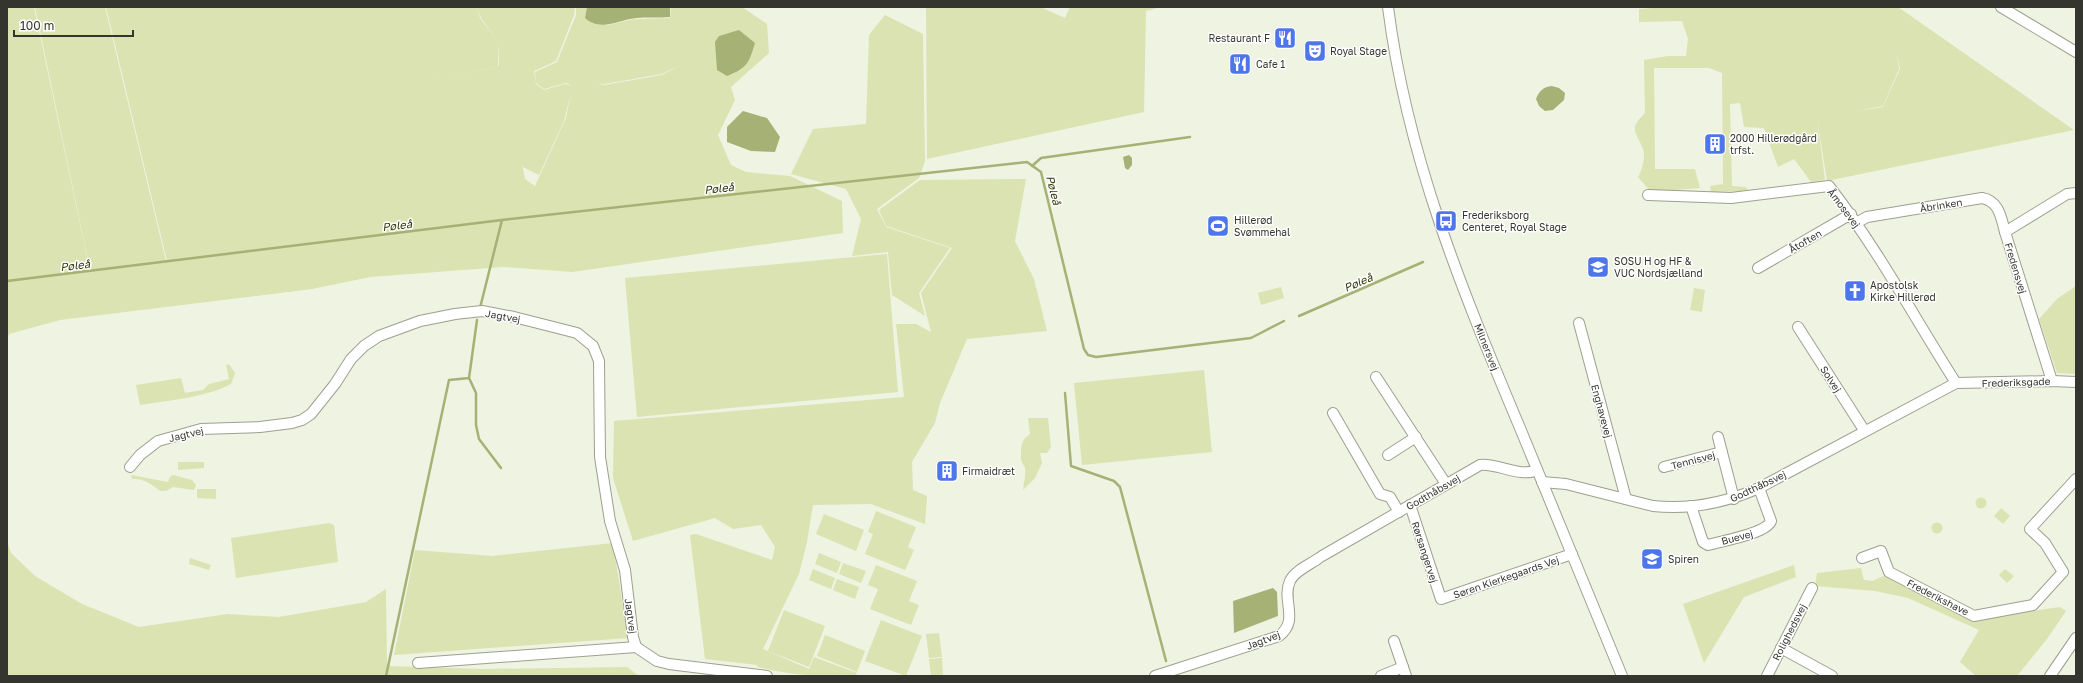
<svg xmlns="http://www.w3.org/2000/svg" width="2083" height="683" viewBox="0 0 2083 683" font-family="'Golos Text',sans-serif">
  <style>
    .green { fill: #dae3b1; fill-rule: evenodd }
    .water { fill: #a6b175 }
    .lines { fill: none; stroke-linecap: round; stroke-linejoin: round }
    .stream { stroke: #a6b175; stroke-width: 2.5 }
    .minor-casing { stroke: #9da090; stroke-width: 12 }
    .minor { stroke: #fff; stroke-width: 10 }
    .labels { text-anchor: middle; dominant-baseline: central; stroke-width: 3; stroke-linejoin: round; paint-order: stroke }
    .poi-label { font-size: 10px; fill: #34352e; stroke: #fff; text-anchor: start }
    .street-label { font-size: 10px; fill: #34352e; stroke: #fff }
    .water-label { font-size: 11px; font-style: italic; fill: #33390a; stroke: #fff }
  </style>
  <rect width="100%" height="100%" fill="#eff3e1"/>
  <g class="green">
    <path d="M7,7H34L90,271L167,261L106,7H575L574,15L556,61L534,71L536,84L544,90L565,84L572,86L566,83L544,89L536,83L535,72L557,62L576,15V7H587L585,18L608,25L634,19L670,18L671,7H742L767,24L769,53L731,87L735,100L718,135L731,165L746,172L790,176L842,201L843,233L572,272L503,267L370,277L312,289L60,320L9,334L7,339ZM477,8L481,18L499,43V66L436,79L498,66L499,43L480,18ZM683,64L662,75L604,85L598,83L604,84L662,74ZM571,93L566,118L535,186L525,179L522,164L523,167L539,175L564,121Z"/>
    <path d="M35,7H105L166,261L90,270Z"/>
    <path d="M926,7H1040L1065,18L1070,7H1161L1146,11L1144,112L927,159Z"/>
    <path d="M1666,7H1898L2074,130L1827,181L1817,118L1825,180L1811,182L1794,159L1778,167L1764,128L1744,127L1740,103L1730,104L1732,186L1746,187L1749,191L1711,192L1710,186L1723,184L1722,73L1709,68H1654L1655,169H1695L1700,188L1651,192L1638,177C1642,171 1646,156 1643,149C1636,131 1628,130 1645,113L1644,60L1668,56H1686L1688,39L1682,21L1639,22V9ZM1897,54L1900,69L1883,107L1856,111L1883,106L1899,69Z"/>
    <path d="M885,15L923,34L925,161L919,178L877,209L886,227L950,248L919,293L925,316L892,295L888,252L852,256L861,219L846,189L791,174L813,129L866,124L869,35Z"/>
    <path d="M1026,179L1015,241L1034,279L1047,331L967,339L940,403L935,423L912,462L913,490L927,496L925,524L871,504L813,505L807,542L799,574L763,649L809,669L814,657L857,673L855,676C822,676 790,676 758,667L757,665L705,659L690,535L696,534L772,560L775,547L761,525L733,529L715,518L633,541L613,478L614,421L904,397L896,324H916L931,332L921,293L952,248L886,226L879,210L920,180Z"/>
    <path d="M887,254L898,392L637,417L625,278Z"/>
    <path d="M2076,286V374L2057,373L2039,319L2057,299Z"/>
    <path d="M1281,287L1284,298L1261,305L1258,293Z"/>
    <path d="M1694,288L1705,290L1702,312L1690,310Z"/>
    <path d="M229,364L235,373L231,384C207,397 166,401 140,405L136,385L181,378L185,393L203,390L209,384L229,379L226,365Z"/>
    <path d="M1204,370L1212,452L1082,465L1074,383Z"/>
    <path d="M1028,418H1048L1051,447L1047,453H1040L1042,463L1035,478L1023,490C1024,482 1026,474 1025,468C1024,465 1021,462 1021,459C1021,449 1020,440 1030,434Z"/>
    <path d="M178,462H204V468L178,470Z"/>
    <path d="M131,475L168,482L170,477L173,475L192,480L196,485L194,490L173,487L166,491H160C152,484 143,478 132,479Z"/>
    <path d="M197,489H216V499L197,498Z"/>
    <circle cx="1981" cy="503" r="5.5"/>
    <path d="M2001,508L2010,516L2003,524L1994,516Z"/>
    <path d="M876,511L916,527L908,547L914,550L905,570L865,554L873,534L868,532Z"/>
    <path d="M824,514L864,530L856,551L816,534Z"/>
    <circle cx="1937" cy="528" r="5.5"/>
    <path d="M329,523L334,525L338,562L236,578L231,538Z"/>
    <path d="M7,541L11,553L35,576L82,604L139,627L228,614L279,617L366,602L386,589L387,666L482,669L627,667L639,676H7Z"/>
    <path d="M613,543L628,638L394,655L415,550L492,556Z"/>
    <path d="M819,553L841,562L837,573L815,564Z"/>
    <path d="M190,558L211,565L209,570L189,564Z"/>
    <path d="M843,563L866,571L861,583L839,574Z"/>
    <path d="M876,565L917,581L909,601L919,605L911,625L870,609L878,589L868,585Z"/>
    <path d="M1794,565L1796,577L1744,597L1704,663L1683,604Z"/>
    <path d="M1861,568L1864,580L1872,581L1886,575L1977,619L2060,607L2066,611L2047,639L2017,676H1976L1960,662L1979,630L1908,598L1875,591L1815,586L1817,573Z"/>
    <path d="M813,569L835,578L831,589L809,580Z"/>
    <path d="M2005,569L2014,576L2007,583L1999,575Z"/>
    <path d="M837,579L859,587L855,599L833,590Z"/>
    <path d="M784,610L825,626L809,667L768,651Z"/>
    <path d="M881,620L922,636L906,676L865,661Z"/>
    <path d="M939,633L942,657L929,658L926,634Z"/>
    <path d="M825,635L865,651L857,672L817,656Z"/>
    <path d="M942,658L943,676H931L929,659Z"/>
  </g>
  <g class="water">
    <path d="M587,7H670V17C658,18 647,17 636,18C618,20 601,32 585,18Z"/>
    <path d="M739,30L755,43C749,63 747,68 727,76L717,70L715,42L719,36Z"/>
    <path d="M1552,86L1559,88L1565,93L1564,100L1553,110L1545,111L1539,106L1536,99C1539,91 1543,87 1552,86Z"/>
    <path d="M743,111L767,118L780,137L775,152L751,151L727,142V127Z"/>
    <path d="M1129,155L1132,158V165L1128,170L1125,168L1123,157Z"/>
    <path d="M1273,588L1277,592L1278,616L1234,633L1233,601Z"/>
  </g>
  <g class="lines">
    <g class="stream">
      <path d="M1032,166L1041,158L1190,137"/>
      <path d="M7,281L502,220L1027,162L1041,172L1084,349L1088,355L1096,357L1251,338L1284,321"/>
      <path d="M480,308L502,220"/>
      <path d="M1299,316L1423,262"/>
      <path d="M469,378L476,393V425L479,439L501,468"/>
      <path d="M1065,393L1071,466L1114,481L1120,487L1166,661"/>
      <path d="M386,676L449,380L469,378L477,320"/>
    </g>
    <g class="minor-casing">
      <g id="minor">
        <path d="M1388,7C1407,157 1462,290 1520,428C1554,511 1588,593 1622,676"/>
        <path d="M2001,7L2076,52"/>
        <path d="M1648,195L1731,198L1829,186C1877,248 1914,317 1956,383"/>
        <path d="M1856,223L1867,217L1982,198C1999,201 2001,217 2005,232"/>
        <path d="M1758,268L1851,214"/>
        <path d="M1579,323L1626,499"/>
        <path d="M1798,327L1864,430"/>
        <path d="M1376,377L1446,484"/>
        <path d="M2052,381L2005,232L2067,194L2076,193"/>
        <path d="M1333,413L1380,494L1390,497L1399,512"/>
        <path d="M1718,437L1734,499"/>
        <path d="M1388,455L1416,437"/>
        <path d="M130,467L140,455L158,441L201,429L260,427L292,423L302,420L311,414L335,384L351,359L364,346L379,336L420,321L455,314L482,311L514,317L577,333L593,346L599,361L600,457L610,521L625,570L633,637L636,647"/>
        <path d="M1664,467L1722,452"/>
        <path d="M1542,482L1566,484L1653,506C1691,510 1725,503 1759,488L1956,383L2052,381L2076,382"/>
        <path d="M1410,505L1441,599L1572,554"/>
        <path d="M1691,506L1703,542L1708,545C1721,541 1766,534 1771,521L1759,488"/>
        <path d="M1322,556L1480,465C1498,463 1520,478 1537,470"/>
        <path d="M1862,558L1881,551L1889,572L1974,616L2033,605L2063,572L2045,543L2030,529L2076,479"/>
        <path d="M1394,641L1406,676"/>
        <path d="M1781,648L1832,676"/>
        <path d="M418,663L636,647L657,661L669,664L767,676"/>
        <path d="M1155,676L1279,636C1300,620 1281,600 1290,581C1294,571 1311,564 1319,558"/>
        <path d="M1381,676L1403,667"/>
        <path d="M1767,676L1812,588"/>
        <path d="M2050,676L2076,638"/>
      </g>
    </g>
    <use href="#minor" class="minor"/>
  </g>
  <defs>
    <g id="restaurant-square" transform="scale(1.15)"><rect x="-9" y="-9" width="18" height="18" rx="4" fill="#4e76ea" stroke="#fff"/><path d="M-5-6h1v4h1v-4h1v4h1v-4h1v5L-1.5 .5V6h-2V.5L-5-1ZM5-6V6H3V1.5H1.5Q1.5-4 5-6Z" fill="#fff"/></g>
    <g id="theatre-square" transform="scale(1.15)"><rect x="-9" y="-9" width="18" height="18" rx="4" fill="#4e76ea" stroke="#fff"/><path d="M-5-5.5Q0-4 5-5.5V0Q5 5 0 6Q-5 5-5 0ZM-3.3-2.5H-1v1.5H-3.3ZM1-2.5H3.3v1.5H1ZM-2.8 1Q0 5.5 2.8 1Z" fill="#fff"/></g>
    <g id="building-square" transform="scale(1.15)"><rect x="-9" y="-9" width="18" height="18" rx="4" fill="#4e76ea" stroke="#fff"/><path d="M-4-6H4V6H1V3H-1V6H-4ZM-2.5-4.3h1.7v1.8h-1.7ZM.8-4.3h1.7v1.8H.8ZM-2.5-1h1.7V.8h-1.7ZM.8-1h1.7V.8H.8Z" fill="#fff"/></g>
    <g id="bus-square" transform="scale(1.15)"><rect x="-9" y="-9" width="18" height="18" rx="4" fill="#4e76ea" stroke="#fff"/><path d="M-5-6H5V4H4V6H2V4H-2V6H-4V4H-5ZM-3.5-4V0h7V-4ZM-3.5 1.2v1.5H-2V1.2ZM2 1.2v1.5H3.5V1.2Z" fill="#fff"/></g>
    <g id="stadium-square" transform="scale(1.15)"><rect x="-9" y="-9" width="18" height="18" rx="4" fill="#4e76ea" stroke="#fff"/><path d="M0-5a6.5 5 0 1 0 0 10a6.5 5 0 1 0 0-10ZM-3.5-1.8h7v3.6h-7Z" fill="#fff"/></g>
    <g id="school-square" transform="scale(1.15)"><rect x="-9" y="-9" width="18" height="18" rx="4" fill="#4e76ea" stroke="#fff"/><path d="M0-5L7-2L0 1L-7-2ZM-4 1L0 2.5L4 1V4Q0 6-4 4Z" fill="#fff"/></g>
    <g id="church-square" transform="scale(1.15)"><rect x="-9" y="-9" width="18" height="18" rx="4" fill="#4e76ea" stroke="#fff"/><path d="M-1.2-6h2.4v3.5h3.3v2.4h-3.3V6h-2.4V-.1h-3.3v-2.4h3.3Z" fill="#fff"/></g>
  </defs>
  <g fill-rule="evenodd">
    <use href="#restaurant-square" x="1285" y="38"/>
    <use href="#theatre-square" x="1315" y="51"/>
    <use href="#restaurant-square" x="1240" y="64"/>
    <use href="#building-square" x="1715" y="144"/>
    <use href="#bus-square" x="1446" y="221"/>
    <use href="#stadium-square" x="1218" y="226"/>
    <use href="#school-square" x="1598" y="267"/>
    <use href="#church-square" x="1855" y="291"/>
    <use href="#building-square" x="947" y="471"/>
    <use href="#school-square" x="1652" y="559"/>
  </g>
  <g class="labels">
    <g class="poi-label">
      <text x="1270" y="38" text-anchor="end">Restaurant F</text>
      <text x="1330" y="51">Royal Stage</text>
      <text x="1256" y="64">Cafe 1</text>
      <text x="1730" y="138">2000 Hillerødgård<tspan x="1730" dy="12">trfst.</tspan></text>
      <text x="1462" y="215">Frederiksborg<tspan x="1462" dy="12">Centeret, Royal Stage</tspan></text>
      <text x="1234" y="220">Hillerød<tspan x="1234" dy="12">Svømmehal</tspan></text>
      <text x="1614" y="261">SOSU H og HF &amp;<tspan x="1614" dy="12">VUC Nordsjælland</tspan></text>
      <text x="1870" y="285">Apostolsk<tspan x="1870" dy="12">Kirke Hillerød</tspan></text>
      <text x="962" y="471">Firmaidræt</text>
      <text x="1668" y="559">Spiren</text>
    </g>
    <g class="street-label">
      <text transform="translate(1941 205) rotate(-9)">Åbrinken</text>
      <text transform="translate(1844 208) rotate(53)">Åmosevej</text>
      <text transform="translate(1805 241) rotate(-30)">Åtoften</text>
      <text transform="translate(2016 268) rotate(73)">Fredensvej</text>
      <text transform="translate(503 316) rotate(10)">Jagtvej</text>
      <text transform="translate(1487 347) rotate(68)">Milnersvej</text>
      <text transform="translate(1831 379) rotate(57)">Solvej</text>
      <text transform="translate(2016 382) rotate(-2)">Frederiksgade</text>
      <text transform="translate(1602 411) rotate(75)">Enghavevej</text>
      <text transform="translate(186 434) rotate(-14)">Jagtvej</text>
      <text transform="translate(1693 460) rotate(-15)">Tennisvej</text>
      <text transform="translate(1758 486) rotate(-25)">Godthåbsvej</text>
      <text transform="translate(1433 492) rotate(-30)">Godthåbsvej</text>
      <text transform="translate(1737 537) rotate(-15)">Buevej</text>
      <text transform="translate(1425 552) rotate(72)">Rørsangervej</text>
      <text transform="translate(1506 577) rotate(-19)">Søren Kierkegaards Vej</text>
      <text transform="translate(1938 597) rotate(27)">Frederikshave</text>
      <text transform="translate(631 616) rotate(82)">Jagtvej</text>
      <text transform="translate(1789 632) rotate(-63)">Rolighedsvej</text>
      <text transform="translate(1263 640) rotate(-21)">Jagtvej</text>
    </g>
    <g class="water-label">
      <text transform="translate(719 188) rotate(-6)">Pøleå</text>
      <text transform="translate(1054 190) rotate(76)">Pøleå</text>
      <text transform="translate(397 225) rotate(-7)">Pøleå</text>
      <text transform="translate(75 265) rotate(-7)">Pøleå</text>
      <text transform="translate(1358 282) rotate(-23)">Pøleå</text>
    </g>
  </g>
  <rect width="2083" height="683" fill="none" stroke="#34352e" stroke-width="16"/>
  <path d="M14 30v6h119v-6" fill="none" stroke="#34352e" stroke-width="2"/>
  <text x="20" y="30" font-size="12" fill="#34352e" stroke="#ffffff" stroke-width="3" paint-order="stroke">100 m</text>
</svg>
